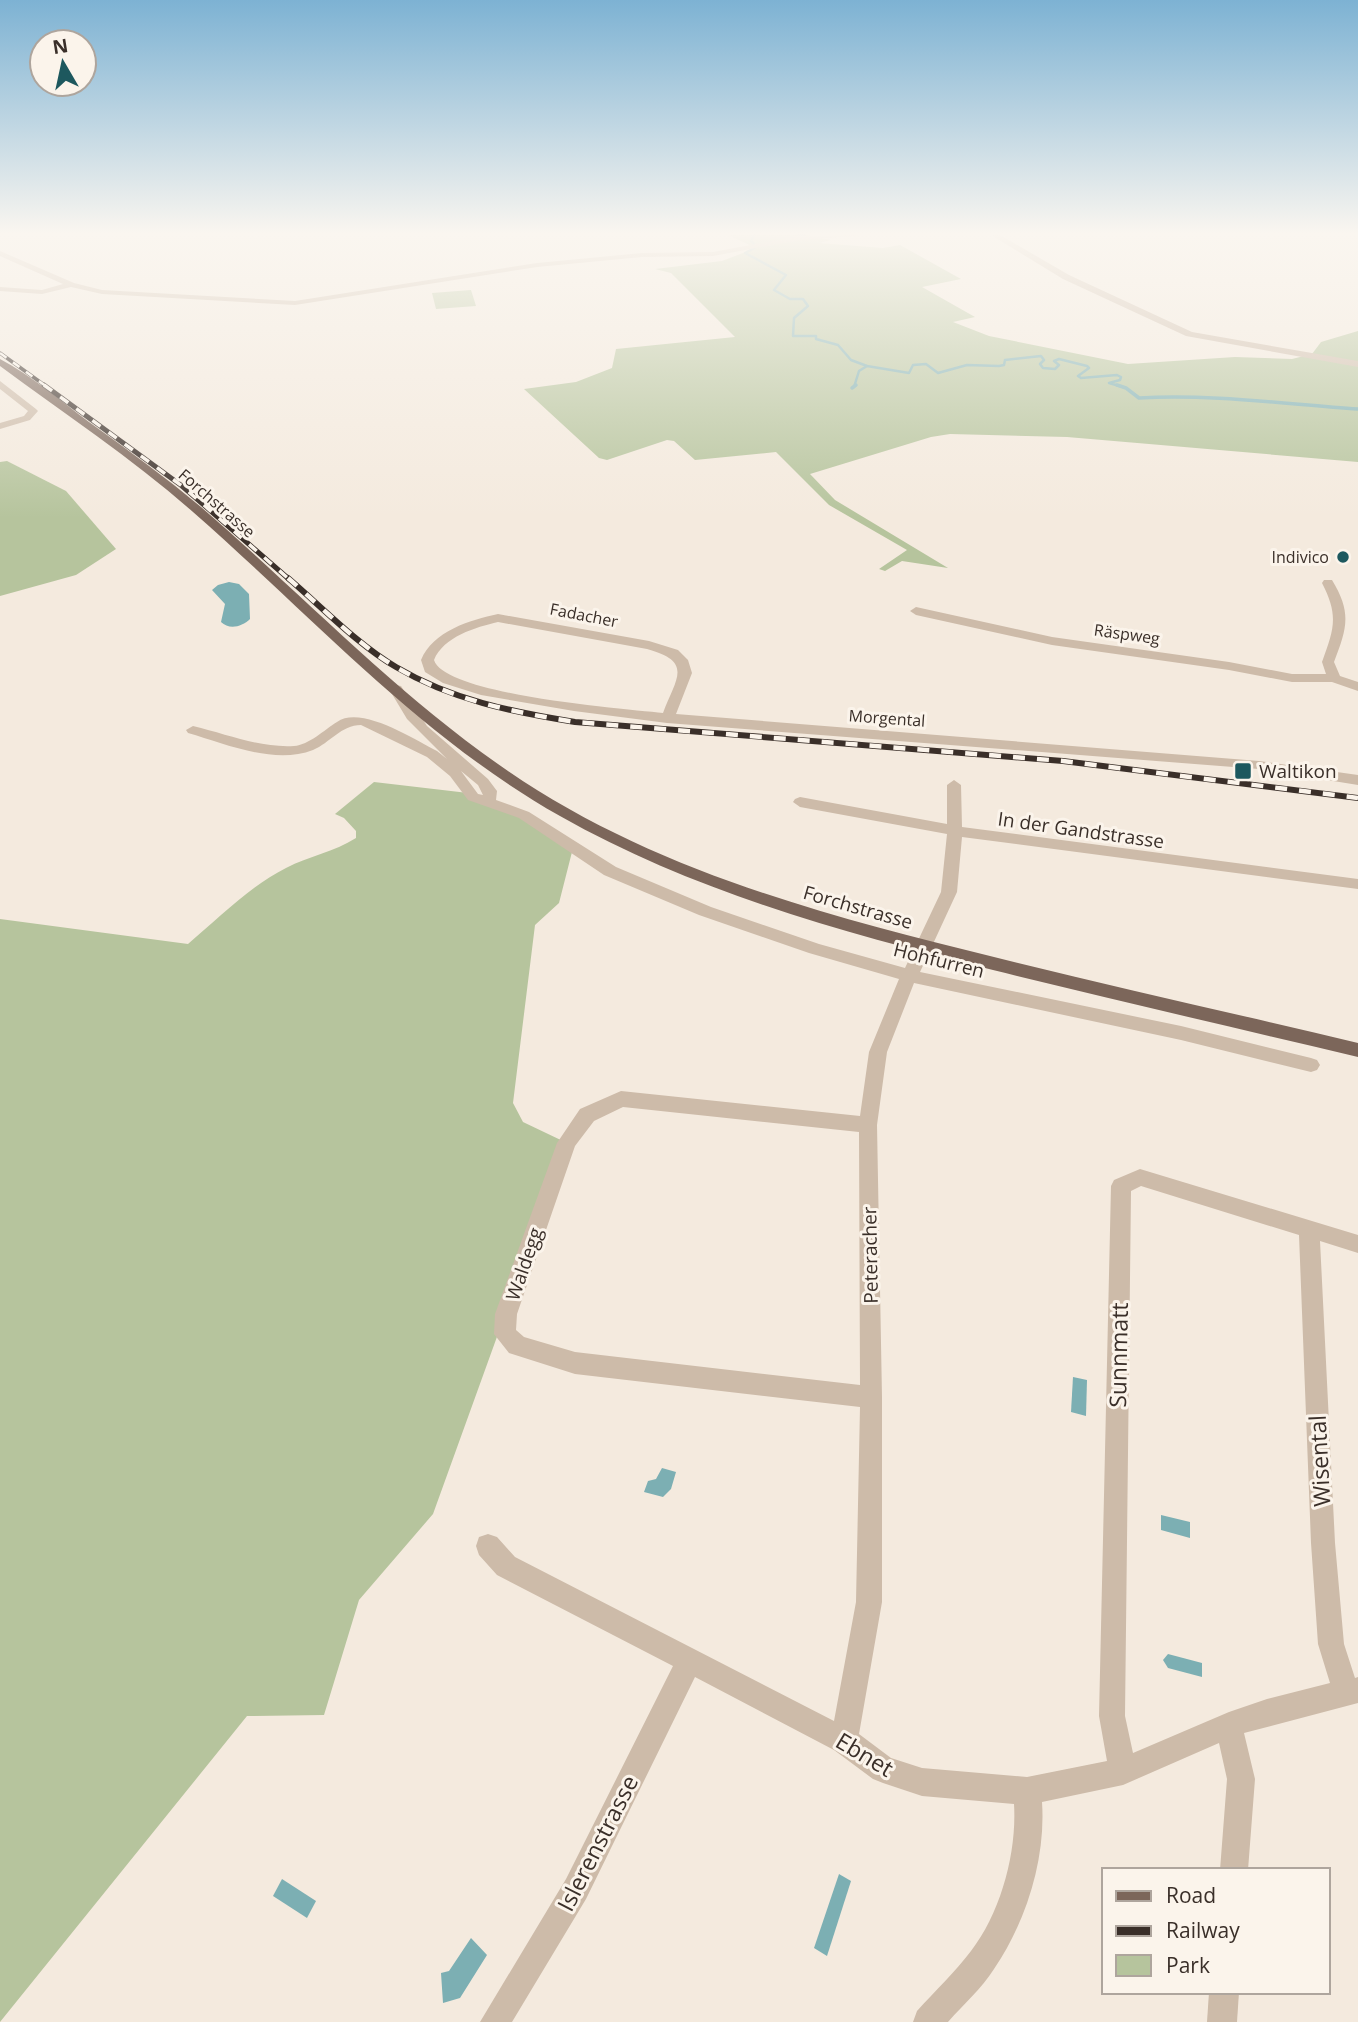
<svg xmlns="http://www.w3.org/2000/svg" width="1358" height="2022" viewBox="0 0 1358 2022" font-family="'Open Sans',sans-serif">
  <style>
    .green { fill: #b6c49d }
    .water { fill: #7cafb3 }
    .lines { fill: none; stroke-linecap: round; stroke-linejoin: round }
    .stream-far1 { stroke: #7cafb3; stroke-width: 2.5 }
    .stream { stroke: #7cafb3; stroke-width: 3.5 }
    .minor { fill: #cdbba9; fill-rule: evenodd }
    .major { fill: #7c665a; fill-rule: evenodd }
    .rail-far2-casing { stroke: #3a2f29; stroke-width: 3.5 }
    .rail-far1-casing { stroke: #3a2f29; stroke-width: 5 }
    .rail-casing { stroke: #3a2f29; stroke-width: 6 }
    .rail-far2 { stroke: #fbf4eb; stroke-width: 2.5; stroke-dasharray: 8; stroke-linecap: butt }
    .rail-far1 { stroke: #fbf4eb; stroke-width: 3.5; stroke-dasharray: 10; stroke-linecap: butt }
    .rail { stroke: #fbf4eb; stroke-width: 4.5; stroke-dasharray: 12; stroke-linecap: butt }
    .poi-dot { fill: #1d585e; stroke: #fbf4eb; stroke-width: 2.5 }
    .labels { text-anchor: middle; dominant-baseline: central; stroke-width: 6; stroke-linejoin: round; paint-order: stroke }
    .far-street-label { font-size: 16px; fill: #3a2f29; stroke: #fbf4eb }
    .far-poi-label { font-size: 16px; fill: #3a2f29; stroke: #fbf4eb; text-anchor: end }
    .poi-label { font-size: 19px; fill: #3a2f29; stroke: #fbf4eb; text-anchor: start }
    .street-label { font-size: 19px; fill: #3a2f29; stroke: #fbf4eb }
    .near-street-label { font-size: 23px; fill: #3a2f29; stroke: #fbf4eb }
  </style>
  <rect width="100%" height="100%" fill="#f4eade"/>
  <g class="green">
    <path d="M728,235H808L831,240L819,243L883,248L900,245L961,279L922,287L975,317L953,322L989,336L1128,364L1235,357L1292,359L1312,354L1321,342L1358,331V462L1067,437L950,434L931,437L810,474L835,500L948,568L902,561L885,571L879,569L907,550L829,505L776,452L695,460L674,441L667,440L607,460L599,458L524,389L576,382L612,368L616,349L735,337L671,273L655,269L722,261L756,248Z"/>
    <path d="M471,290L476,306L436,309L432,293Z"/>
    <path d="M7,461L66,491L116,549L76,575L0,596V462Z"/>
    <path d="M374,782L468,793L506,809L573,848L559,903L535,925L513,1103L523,1122L567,1143L433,1514L359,1600L324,1715L247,1716L0,2022V919L188,944C219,918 250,886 286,868C309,856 334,852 356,838V831L344,818L335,814Z"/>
  </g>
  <g class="water">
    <path d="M229,582L239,584L249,594L250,619C242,627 229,630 221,622L225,604L212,590L218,585Z"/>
    <path d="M1073,1377L1087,1380L1086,1416L1071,1412Z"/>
    <path d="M662,1468L676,1472L671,1489L663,1497L644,1492L648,1481L656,1479Z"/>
    <path d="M1161,1515L1190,1522V1538L1161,1530Z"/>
    <path d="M1168,1654L1202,1663V1677L1168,1668L1163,1660Z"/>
    <path d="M839,1874L851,1881L827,1956L814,1948Z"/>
    <path d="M282,1879L316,1901L307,1918L273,1896Z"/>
    <path d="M471,1938L487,1955L460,1998L443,2003L441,1973L449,1971Z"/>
  </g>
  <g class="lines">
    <g class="stream-far1">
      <path d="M754,235L751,241L754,244"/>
      <path d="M799,235H804"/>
      <path d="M756,247L745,253L786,275L774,290L790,299H803L808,306L794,318L793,336H816V339L838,345L851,360L867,366L909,373L913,365L926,364L938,373L967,365L999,366L1004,365L1005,360L1041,356L1044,360L1040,364L1043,368L1055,369L1059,365L1054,361L1059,359L1087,366L1089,368L1078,376L1081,378L1117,375L1121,377L1120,380L1109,383L1123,387"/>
      <path d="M854,387L859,371L867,366"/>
    </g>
    <g class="stream">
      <path d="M1117,385L1126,388L1139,398C1213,394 1284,404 1358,409"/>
      <path d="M852,388L856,385"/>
    </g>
    <g class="minor">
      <path d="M867,235L800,240L713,256L642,257L537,267L295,305L102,294L71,287L42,294L0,291V287L42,290L63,284L0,256V251L74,283L102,290L295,301L537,263L642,253L713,252L800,236Z"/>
      <path d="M991,235H1000L1069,275L1192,332L1358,361V367L1186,336L1063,279Z"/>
      <path d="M0,381L36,409L38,411L30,420L0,429V423L24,416L28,411L0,389Z"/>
      <path d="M1324,580H1332C1352,613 1347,628 1334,662L1340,676L1358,682V691L1332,682H1292L1229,670L1052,645L916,615L910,611L916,607L1052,637L1229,662L1292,674H1326L1322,662C1334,629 1339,616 1322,583Z"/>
      <path d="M498,614L649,641L678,650L688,660L692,673L676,714L1259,761L1358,775V785L1259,769L667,723L574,711L481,695L443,683L425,672L421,660C433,631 470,620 498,614ZM498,622L647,649C694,662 676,678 663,713C624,709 445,695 434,660C443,637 476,627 498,622Z"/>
      <path d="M396,685L401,686L427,726L488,779L497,791L496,800L529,812L616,867L711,907L819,944L905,968L941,892L947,834L800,807L793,802L795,799L800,797L947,824V785L954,780L961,785L962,827L1358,879V889L962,837L957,892L920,972L1181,1026L1311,1058L1317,1060L1320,1065L1317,1070L1311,1072L1181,1040L914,983L887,1052L877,1125L882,1397V1602L859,1734L891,1758L922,1768L1027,1777L1107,1761L1099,1716L1111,1186L1114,1180L1140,1169L1358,1235V1253L1320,1241L1335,1543L1344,1644L1355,1678L1358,1677V1703L1244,1733L1255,1779L1248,1870H1220L1227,1779L1219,1743L1123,1785L1042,1802C1046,1859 1026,1922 994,1969C982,1988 963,2005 948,2022H913L917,2011C935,1991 955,1972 971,1951C1001,1912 1017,1852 1014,1804L922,1796L883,1783L873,1779L834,1750L695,1677L586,1899L512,2022H480L566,1879L673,1666L497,1575L479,1555L476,1546L479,1537L488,1534L497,1537L515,1557L834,1721L856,1602L860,1407L575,1374L509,1353L494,1334L495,1314L557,1143L580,1109L621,1091L860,1116L869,1052L899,979L809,953L699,915L604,875L519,818L468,800L450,776L427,757L361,725C341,725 330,743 313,750C274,765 226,744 188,733L186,730L193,726C227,734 259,748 294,746C309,745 324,730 337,722C361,705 413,739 437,751L447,759L407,719L389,689ZM461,771L478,785L483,795L478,794ZM623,1107L859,1132L860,1385L575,1352L524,1337L516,1330L517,1314L575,1146L594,1121ZM1141,1186L1299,1235L1311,1543L1318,1644L1330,1683L1267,1699L1229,1712L1133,1753L1125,1716L1131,1191Z"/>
      <path d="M1209,1992H1239L1237,2022H1207Z"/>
    </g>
    <path class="major" d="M0,359C31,375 61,401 89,422C127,449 165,477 201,507C303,595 396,694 508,771C652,870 826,916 994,957C1115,987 1237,1014 1358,1043V1057C1236,1028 1114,1000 993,970C845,933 694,892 560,816C420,737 313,617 193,512C133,459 65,414 0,366Z"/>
    <g class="rail-far2-casing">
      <path id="rail-far2" d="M0,353L47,387"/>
    </g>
    <g class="rail-far1-casing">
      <path id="rail-far1" d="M44,385L182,486L290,580"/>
    </g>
    <g class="rail-casing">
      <path id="rail" d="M288,578C323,608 357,644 396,667C452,700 512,712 575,722L1063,761L1358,798"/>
    </g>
    <use href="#rail-far2" class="rail-far2"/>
    <use href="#rail-far1" class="rail-far1"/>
    <use href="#rail" class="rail"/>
  </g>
  <linearGradient id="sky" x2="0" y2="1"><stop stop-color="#7db2d3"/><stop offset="0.45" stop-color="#faf6f0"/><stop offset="1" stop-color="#faf6f0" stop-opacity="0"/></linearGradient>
  <rect width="1358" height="518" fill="url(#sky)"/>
  <g class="poi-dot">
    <circle cx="1343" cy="557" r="7"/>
    <rect x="1234" y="762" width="18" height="18" rx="3.5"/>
  </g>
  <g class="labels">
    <g class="far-street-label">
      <text transform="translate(217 503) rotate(41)">Forchstrasse</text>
      <text transform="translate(584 615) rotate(11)">Fadacher</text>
      <text transform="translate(1127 634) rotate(8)">Räspweg</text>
      <text transform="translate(887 718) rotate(4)">Morgental</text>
    </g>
    <g class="far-poi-label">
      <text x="1329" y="557">Indivico</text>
    </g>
    <g class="poi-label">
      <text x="1259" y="771">Waltikon</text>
    </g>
    <g class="street-label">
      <text transform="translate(1081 830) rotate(8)">In der Gandstrasse</text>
      <text transform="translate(858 907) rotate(16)">Forchstrasse</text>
      <text transform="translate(939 960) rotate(14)">Hohfurren</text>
      <text transform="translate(870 1255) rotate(-91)">Peteracher</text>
      <text transform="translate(524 1264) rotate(-71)">Waldegg</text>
    </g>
    <g class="near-street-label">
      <text transform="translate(1118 1355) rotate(-89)">Sunnmatt</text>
      <text transform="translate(1319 1461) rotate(-93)">Wisental</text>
      <text transform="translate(865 1754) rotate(31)">Ebnet</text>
      <text transform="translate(597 1843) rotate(-63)">Islerenstrasse</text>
    </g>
  </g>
  <rect x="1102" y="1868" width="228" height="126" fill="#fbf4eb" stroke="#aea59d" stroke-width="2"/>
  <rect x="1116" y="1891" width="35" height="10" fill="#7c665a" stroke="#aea59d" stroke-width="2"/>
  <text x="1166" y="1903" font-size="21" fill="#3a2f29">Road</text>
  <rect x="1116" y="1926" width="35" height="10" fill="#3a2f29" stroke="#aea59d" stroke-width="2"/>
  <text x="1166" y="1938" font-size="21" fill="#3a2f29">Railway</text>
  <rect x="1116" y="1955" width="35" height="21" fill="#b6c49d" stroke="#aea59d" stroke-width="2"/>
  <text x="1166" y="1973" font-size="21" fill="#3a2f29">Park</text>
  <g transform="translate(63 63) rotate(351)"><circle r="33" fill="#fbf4eb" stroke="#aea59d" stroke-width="2"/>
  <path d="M0-5L12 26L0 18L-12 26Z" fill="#1d585e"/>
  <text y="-10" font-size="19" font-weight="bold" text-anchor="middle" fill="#3a2f29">N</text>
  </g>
</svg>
